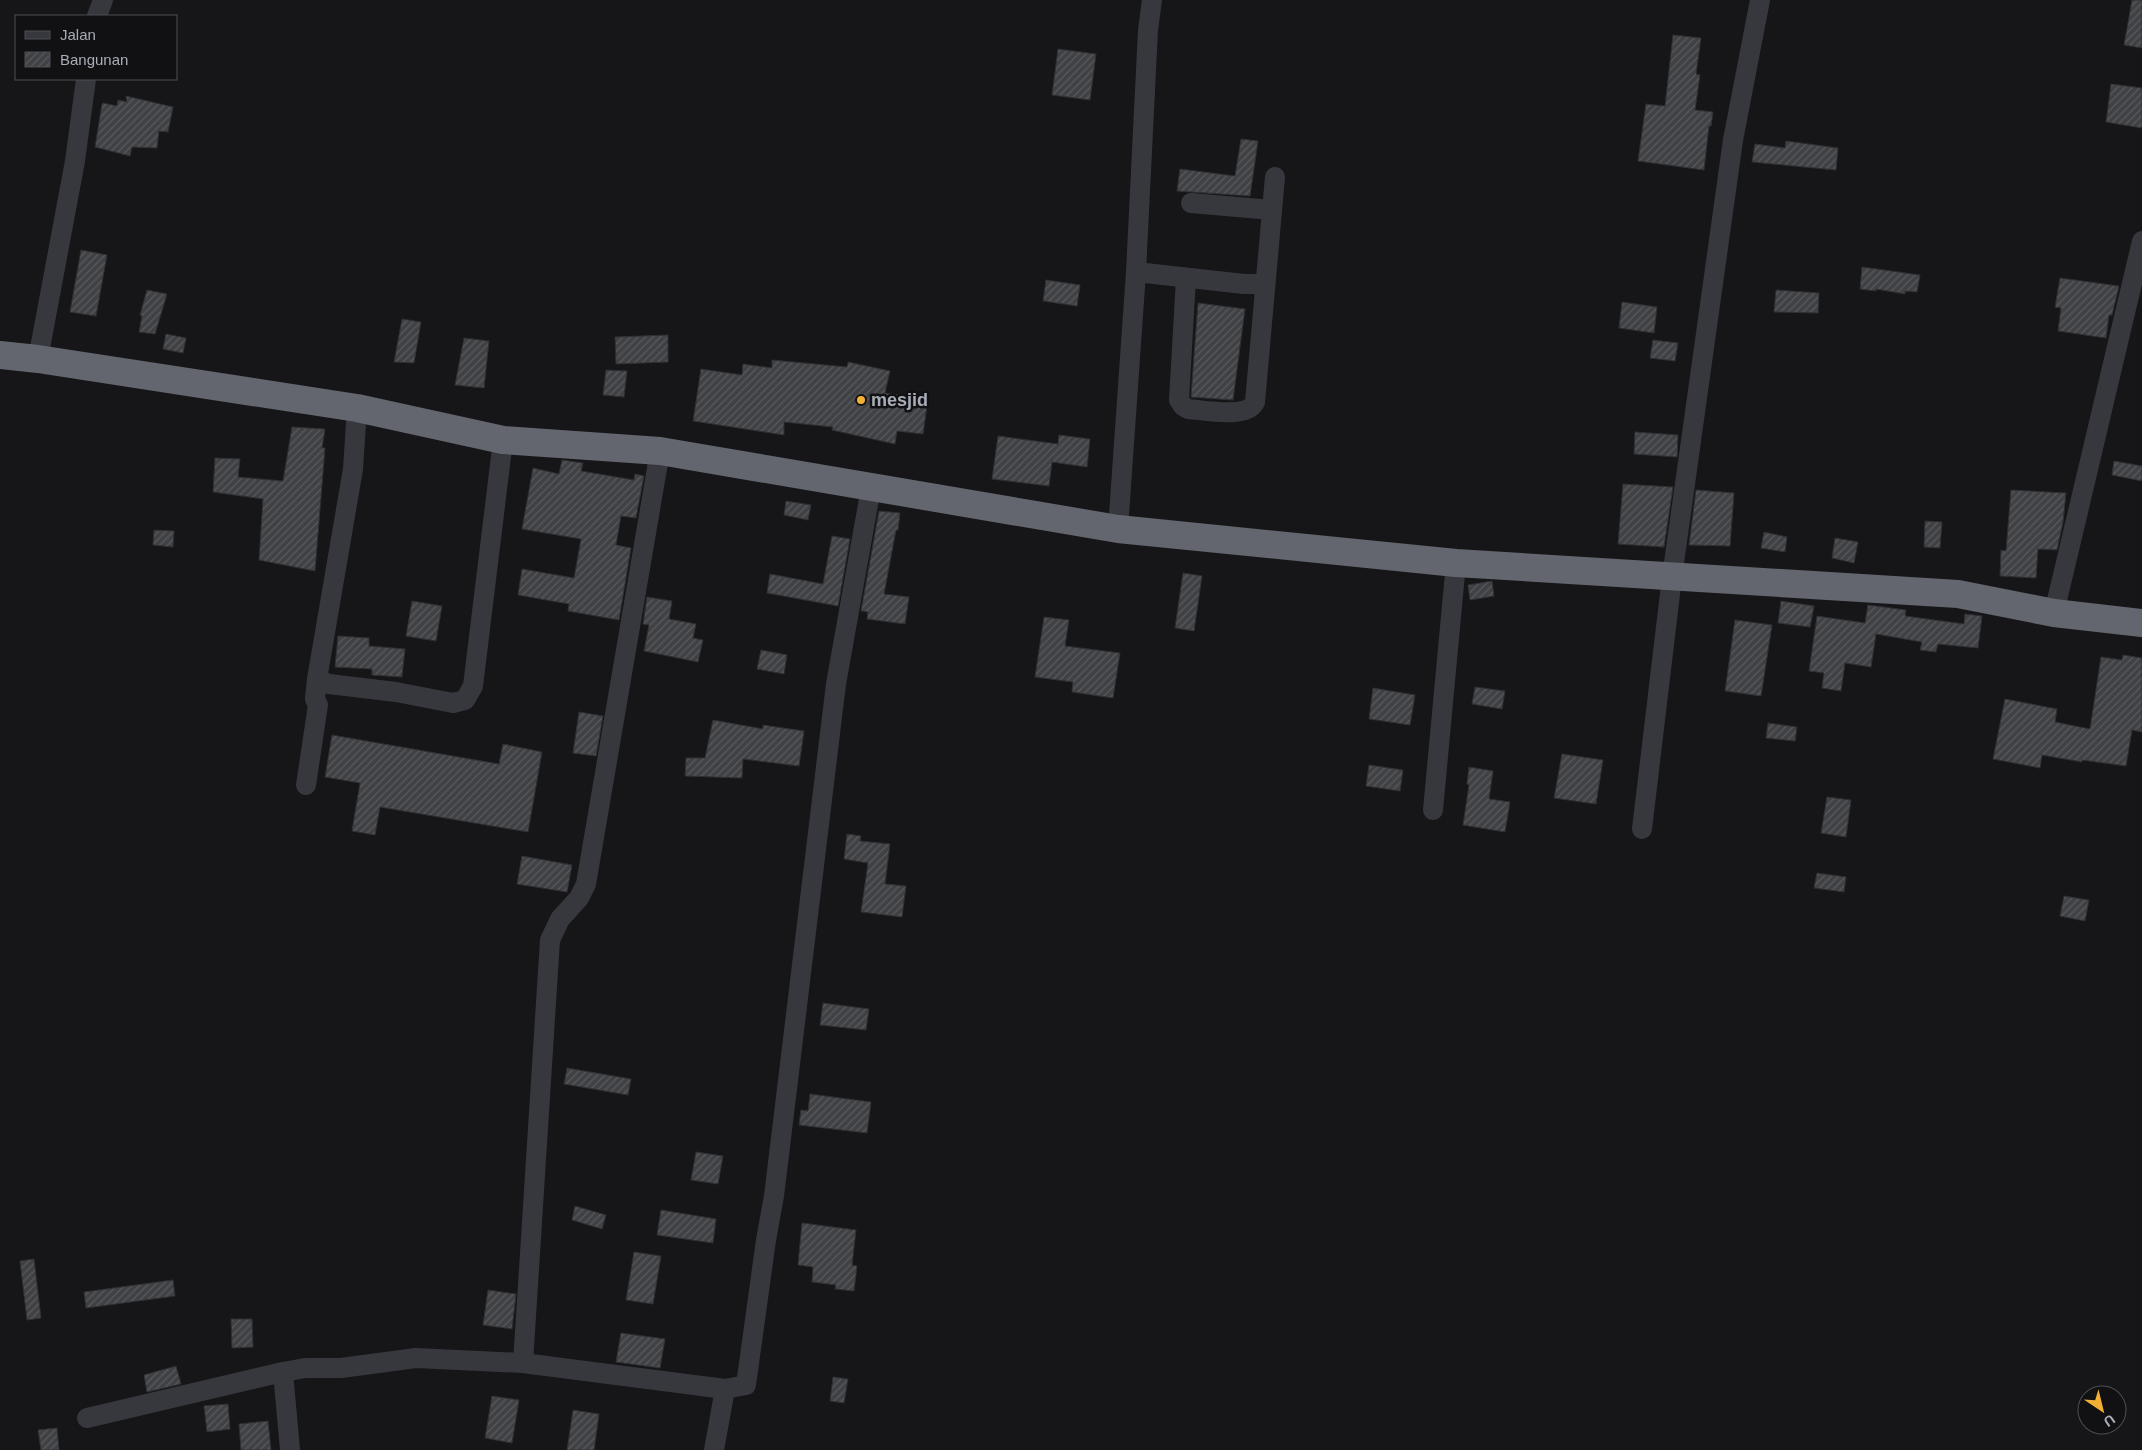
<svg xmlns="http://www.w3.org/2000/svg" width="2142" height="1450" viewBox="0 0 2142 1450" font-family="Arial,sans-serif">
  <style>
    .building { fill: url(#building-hatch); stroke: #303034 }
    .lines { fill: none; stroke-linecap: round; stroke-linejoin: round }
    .minor { stroke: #37383d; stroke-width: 20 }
    .highway { stroke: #63666e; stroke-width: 28 }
    .poi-dot { fill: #f2b134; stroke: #111113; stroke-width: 2 }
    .labels { text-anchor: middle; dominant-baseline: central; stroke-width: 5; stroke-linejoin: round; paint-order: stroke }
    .poi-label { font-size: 18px; font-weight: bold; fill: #a8adb8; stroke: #111113; text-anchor: start }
  </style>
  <defs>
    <pattern id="building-hatch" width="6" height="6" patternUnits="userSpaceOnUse" patternTransform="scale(1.25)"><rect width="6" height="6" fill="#404145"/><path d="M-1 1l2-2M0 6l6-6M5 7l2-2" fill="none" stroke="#595a5e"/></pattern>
  </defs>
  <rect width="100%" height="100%" fill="#161618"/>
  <g class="building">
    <path d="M2132,0H2142V48L2124,45Z"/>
    <path d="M1673,35L1701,38L1696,74L1700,75L1695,110L1713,112L1711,126H1709L1704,170L1638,161L1646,104L1665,106Z"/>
    <path d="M1058,49L1096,54L1090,100L1052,95Z"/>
    <path d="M2111,84L2142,88V128L2106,122Z"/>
    <path d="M126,96L173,107L168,132L159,131L157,148L132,147L130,156L95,147L102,104L103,103L117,106L118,100L127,102Z"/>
    <path d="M1241,139L1258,141L1250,196L1177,191L1180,169L1235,176Z"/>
    <path d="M1786,141L1838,148L1836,170L1752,162L1755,144L1785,148Z"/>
    <path d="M81,250L107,255L96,316L70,312Z"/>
    <path d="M1862,267L1920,275L1917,292L1905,291V294L1876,289V291L1860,289Z"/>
    <path d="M2060,278L2119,286L2112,315H2109L2106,338L2058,331L2061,308L2055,307Z"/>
    <path d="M1046,280L1080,285L1077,306L1043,301Z"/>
    <path d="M147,290L167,294L155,334L139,332L142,316L140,315Z"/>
    <path d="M1776,290L1819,293L1818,313L1774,312Z"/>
    <path d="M1622,302L1657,307L1654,333L1619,328Z"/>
    <path d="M1198,303L1245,309L1233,400L1191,397Z"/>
    <path d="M402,319L421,322L414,363L394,362Z"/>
    <path d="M166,334L186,338L183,353L163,349Z"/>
    <path d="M668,335V362L616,364L615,337Z"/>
    <path d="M464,338L489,341L484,388L455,385Z"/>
    <path d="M1653,340L1678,343L1675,361L1650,358Z"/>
    <path d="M772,360L847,367L848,362L890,371L885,393L928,399L923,434L897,431L895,444L832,430L833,427L784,422V435L693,421L701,369L742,375L743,364L772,368Z"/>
    <path d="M606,370L627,371L624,397L603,395Z"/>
    <path d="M292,427L325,429L322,448H325L315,571L259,560L263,499L213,492L215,458L240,459L238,477L283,481Z"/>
    <path d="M1635,432L1678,435L1677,457L1634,454Z"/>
    <path d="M1059,435L1090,439L1087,467L1052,462L1049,486L992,479L998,436L1058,444Z"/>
    <path d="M562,460L583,463L581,471L634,480L635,474L644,476L636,518L621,516L616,545L631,548L619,620L568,611L569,604L518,595L522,569L574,578L581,539L522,529L533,468L559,474Z"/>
    <path d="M2114,461L2142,466V481L2112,475Z"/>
    <path d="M1623,484L1673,487L1664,547L1618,544Z"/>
    <path d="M1696,490L1734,493L1730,546L1689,545Z"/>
    <path d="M2011,490L2066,493L2063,522L2057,550L2038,549L2036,578L2000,576L2001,550L2006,551Z"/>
    <path d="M786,501L811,505L808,520L784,515Z"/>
    <path d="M879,511L900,513L898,530H896L884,594L909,597L905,624L867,619L868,612L861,611Z"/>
    <path d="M1925,521L1942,522L1940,548L1924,547Z"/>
    <path d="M154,530L174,531L173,547L153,545Z"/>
    <path d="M1764,532L1787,537L1785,552L1761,548Z"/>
    <path d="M832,536L850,539L838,606L767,593L770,574L823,584Z"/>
    <path d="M1835,538L1858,542L1854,563L1832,558Z"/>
    <path d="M1183,573L1202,576L1194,631L1175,628Z"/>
    <path d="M1492,581L1494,596L1470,600L1468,585Z"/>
    <path d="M647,597L672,601L669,619L696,624L693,638L703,640L698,662L644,651L649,625L643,624Z"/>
    <path d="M412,601L442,606L436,641L406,636Z"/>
    <path d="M1781,601L1814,606L1810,627L1778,623Z"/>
    <path d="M1868,605L1906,610L1905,616L1964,624L1965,614L1982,616L1978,648L1938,644L1936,652L1920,650L1922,642L1876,634L1871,667L1845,663L1841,691L1822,688L1824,673L1809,671L1817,616L1865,623Z"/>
    <path d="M1044,617L1069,620L1065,646L1120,653L1113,698L1072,692L1073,682L1035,677Z"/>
    <path d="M1735,620L1772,625L1761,696L1725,691Z"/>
    <path d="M338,636L369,638V646L405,649L402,677L372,675V669L335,667Z"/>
    <path d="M761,650L787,655L784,674L757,669Z"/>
    <path d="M2123,655L2142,658V732L2132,730L2126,766L2082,760V762L2042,755L2040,768L1993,759L2005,699L2057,709L2055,722L2090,729L2101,657L2122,660Z"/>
    <path d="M1475,687L1505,691L1502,709L1472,704Z"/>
    <path d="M1373,688L1415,695L1410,725L1369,719Z"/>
    <path d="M579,712L603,716L596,756L573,753Z"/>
    <path d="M713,720L763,729V725L804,731L799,766L743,759L742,778L685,776L686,758H705Z"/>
    <path d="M1768,723L1797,727L1795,741L1766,738Z"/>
    <path d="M332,735L499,764L503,744L542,752L528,832L380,807L375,835L352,831L360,783L325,777Z"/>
    <path d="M1562,754L1603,760L1596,804L1554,798Z"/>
    <path d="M1369,765L1403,770L1400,791L1366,786Z"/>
    <path d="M1469,767L1493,771L1489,799L1510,802L1505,832L1463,825L1469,785L1467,784Z"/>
    <path d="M1827,797L1851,800L1846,837L1821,833Z"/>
    <path d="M847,834L861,836L860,841L890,844L885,884L906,886L902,917L861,912L868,863L844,859Z"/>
    <path d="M522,856L572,865L567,892L517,884Z"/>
    <path d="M1817,873L1846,877L1844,892L1814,888Z"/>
    <path d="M2064,896L2089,900L2085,921L2060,916Z"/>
    <path d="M823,1003L869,1009L866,1030L820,1025Z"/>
    <path d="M567,1068L631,1079L628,1095L564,1084Z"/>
    <path d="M810,1094L871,1102L867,1133L799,1125L801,1110L808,1111Z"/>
    <path d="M696,1152L723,1156L718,1184L691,1180Z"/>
    <path d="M575,1206L606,1215L602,1229L572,1220Z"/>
    <path d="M661,1210L716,1219L713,1243L657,1235Z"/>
    <path d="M802,1223L856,1230L852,1265L857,1266L854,1291L835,1289L836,1285L812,1282L813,1267L798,1265Z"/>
    <path d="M634,1252L661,1256L653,1304L626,1300Z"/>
    <path d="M34,1259L41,1318L27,1320L20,1261Z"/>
    <path d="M173,1280L175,1296L86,1308L84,1292Z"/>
    <path d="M488,1290L516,1294L512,1329L483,1325Z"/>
    <path d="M231,1319H252L253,1347L232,1348Z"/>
    <path d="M621,1333L665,1339L660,1368L616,1362Z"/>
    <path d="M176,1366L181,1384L147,1392L144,1375Z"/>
    <path d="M833,1377L848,1379L844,1403L830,1401Z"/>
    <path d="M492,1396L519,1400L512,1443L485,1438Z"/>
    <path d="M228,1404L230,1429L207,1432L204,1406Z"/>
    <path d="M573,1410L599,1414L594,1450H567Z"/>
    <path d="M268,1421L271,1450H241L239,1424Z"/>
    <path d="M57,1428L59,1450H41L38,1430Z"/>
  </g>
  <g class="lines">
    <g class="minor">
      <path d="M97,16L103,0"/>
      <path d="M1191,203L1272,210"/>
      <path d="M1136,272L1244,284H1264"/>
      <path d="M1186,278L1179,400L1183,406L1188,409C1204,410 1248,419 1255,402L1275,177"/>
      <path d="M38,359L75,161L86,79"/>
      <path d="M1118,529L1136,272L1148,30L1152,0"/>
      <path d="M2054,613L2142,241"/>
      <path d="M317,679L353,469L357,408"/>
      <path d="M306,785L318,705L315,699L317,679L329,684L396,692L453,703L465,700L473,686L503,440"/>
      <path d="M1433,810L1456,563"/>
      <path d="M1642,829L1672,577L1733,140L1760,0"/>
      <path d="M523,1363L550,940L560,919L579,898L586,884L660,451"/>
      <path d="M283,1372L290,1450"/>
      <path d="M87,1418L283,1372L305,1368H341L416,1358L523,1363L725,1389L746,1385L766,1240L774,1196L836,684L871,488"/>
      <path d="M714,1450L725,1389"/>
    </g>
    <path class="highway" d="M0,355L38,359L357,408L503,440L660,451L1118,529L1456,563L1958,594L2054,613L2142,623"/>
  </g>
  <circle class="poi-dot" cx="861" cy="400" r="5"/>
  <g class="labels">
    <g class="poi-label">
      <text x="871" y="400">mesjid</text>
    </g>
  </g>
  <rect x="15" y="15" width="162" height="65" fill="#111113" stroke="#4d4f55"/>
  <rect x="25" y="31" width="25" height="8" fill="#37383d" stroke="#4d4f55"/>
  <text x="60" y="40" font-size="15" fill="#a8adb8">Jalan</text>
  <rect x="25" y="52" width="25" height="15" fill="url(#building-hatch)" stroke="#4d4f55"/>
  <text x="60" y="65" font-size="15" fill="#a8adb8">Bangunan</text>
  <g transform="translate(2102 1410) rotate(145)"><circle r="24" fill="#111113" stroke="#4d4f55"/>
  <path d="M0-4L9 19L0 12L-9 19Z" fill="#f2b134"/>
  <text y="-8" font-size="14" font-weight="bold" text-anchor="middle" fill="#a8adb8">U</text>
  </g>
</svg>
